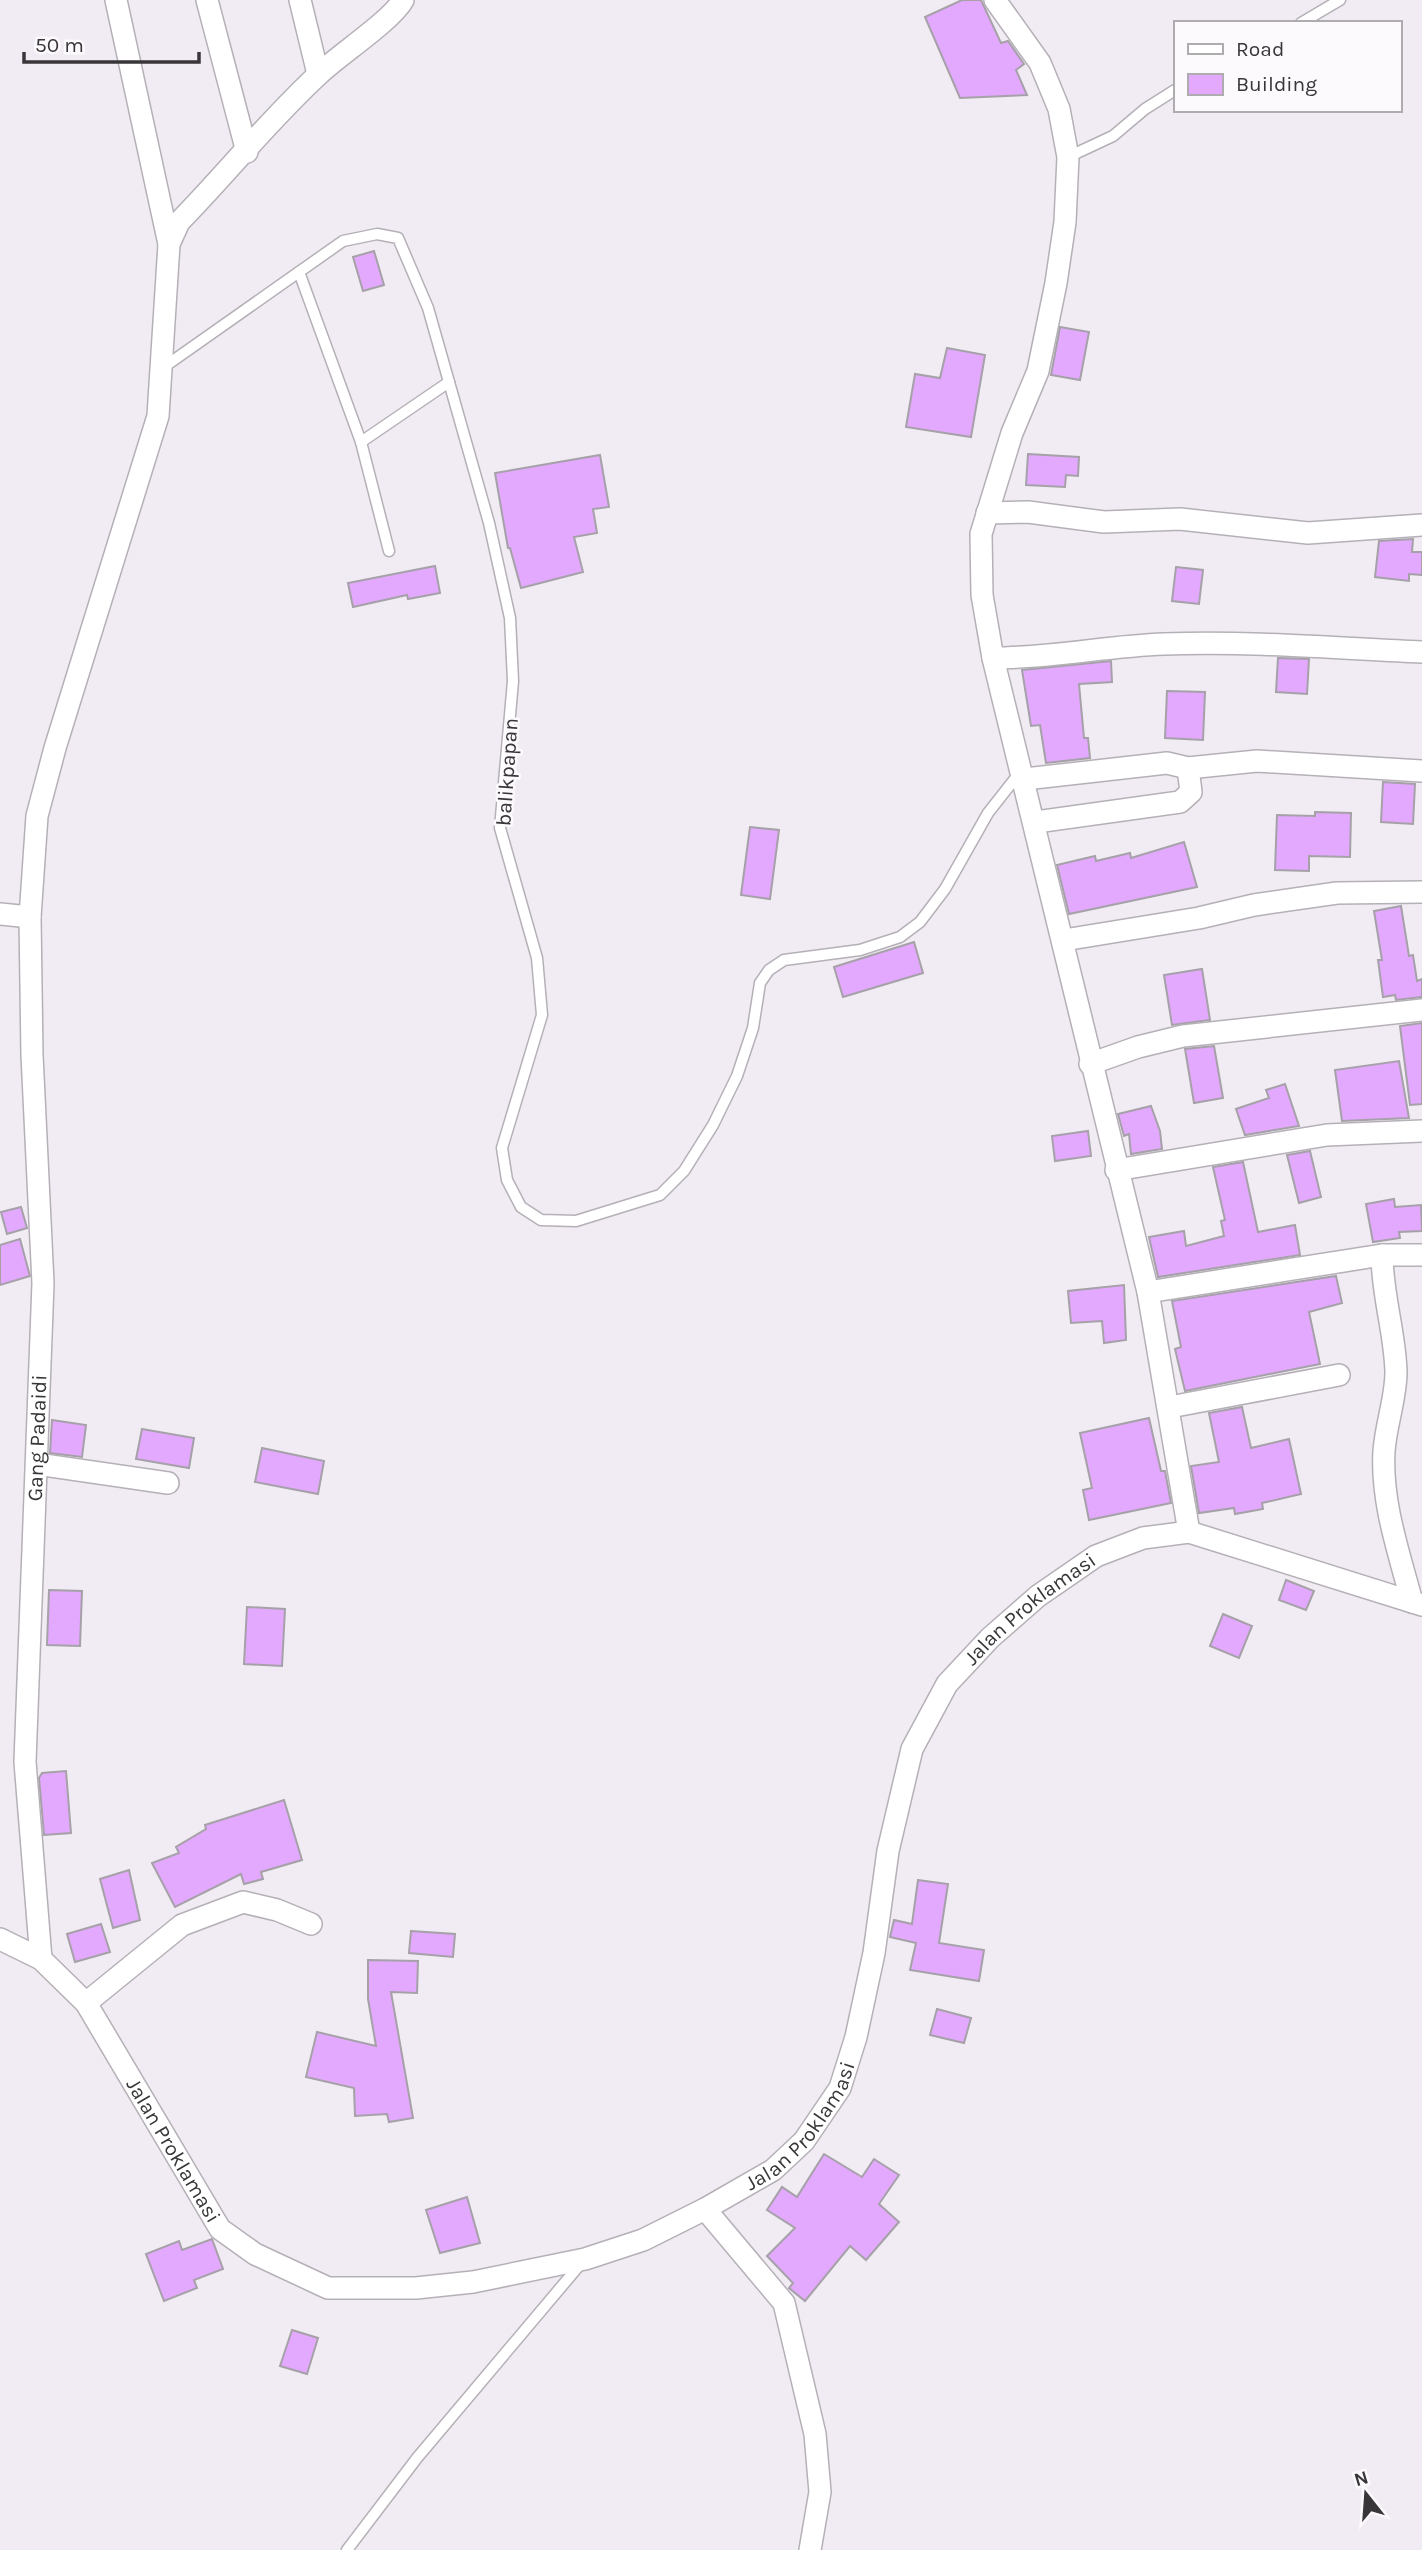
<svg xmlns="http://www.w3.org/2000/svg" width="1422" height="2550" viewBox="0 0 1422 2550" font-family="Karla,sans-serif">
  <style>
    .building { fill: #e2a9fe; stroke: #a6a1a8; stroke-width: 2 }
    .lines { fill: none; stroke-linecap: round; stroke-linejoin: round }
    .lane-casing { stroke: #b5b0b7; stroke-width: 13 }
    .street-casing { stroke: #b5b0b7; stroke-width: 24 }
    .lane { stroke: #fff; stroke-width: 10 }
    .street { stroke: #fff; stroke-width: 21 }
    .labels { text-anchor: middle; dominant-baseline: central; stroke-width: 5; stroke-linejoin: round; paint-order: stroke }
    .street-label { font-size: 21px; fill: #383639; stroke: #fdfafe }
  </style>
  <rect width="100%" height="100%" fill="#f1ebf3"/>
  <g class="building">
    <path d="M962,0H981L1001,43L1008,41L1024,64L1016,70L1027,95L960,98L925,17Z"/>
    <path d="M374,251L384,285L363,291L353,257Z"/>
    <path d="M1060,327L1089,332L1080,380L1051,375Z"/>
    <path d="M947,348L985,355L971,437L906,427L915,374L940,378Z"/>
    <path d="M1028,454L1079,457L1078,476L1066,475L1065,487L1026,485Z"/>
    <path d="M600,455L609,507L593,509L597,533L574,537L583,572L521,588L510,548H508L495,473Z"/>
    <path d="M1413,539L1412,552H1422V575L1409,574V581L1375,577L1379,541Z"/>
    <path d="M435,566L440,593L408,599L407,595L353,607L348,583Z"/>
    <path d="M1176,567L1203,570L1199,604L1172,601Z"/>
    <path d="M1278,658L1309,659L1307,694L1276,692Z"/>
    <path d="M1111,661L1112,682L1079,684L1084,738H1088L1090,758L1046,763L1040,725L1031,726L1022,670Z"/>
    <path d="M1167,691L1205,692L1203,740L1165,738Z"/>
    <path d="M1383,782L1415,784L1413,824L1381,822Z"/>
    <path d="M1315,812L1351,813L1350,857L1309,856V871L1275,870L1277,815L1315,816Z"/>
    <path d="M750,827L779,830L770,899L741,895Z"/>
    <path d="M1184,842L1197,887L1069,914L1057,865L1095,856L1096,861L1130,853L1131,858Z"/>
    <path d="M1401,906L1409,956L1413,955L1417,981L1422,979V997L1396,1000L1395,995L1383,997L1378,960H1382L1374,911Z"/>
    <path d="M914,942L923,973L843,997L834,967Z"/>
    <path d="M1202,969L1210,1020L1172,1025L1164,975Z"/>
    <path d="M1422,1023V1104L1410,1105L1400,1026Z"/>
    <path d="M1214,1046L1223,1098L1194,1103L1185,1049Z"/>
    <path d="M1399,1061L1409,1118L1342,1121L1335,1070Z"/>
    <path d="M1285,1084L1299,1126L1245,1135L1236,1109L1269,1098L1266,1090Z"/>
    <path d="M1151,1106L1160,1131L1162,1149L1131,1154L1129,1134L1124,1136L1118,1114Z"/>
    <path d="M1088,1131L1091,1156L1055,1161L1052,1136Z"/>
    <path d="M1310,1151L1321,1197L1299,1203L1287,1155Z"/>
    <path d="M1243,1162L1258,1232L1295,1225L1300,1255L1158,1277L1149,1237L1184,1231L1186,1246L1224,1236L1221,1221L1225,1220L1213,1167Z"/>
    <path d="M1394,1199L1395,1207L1421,1205L1422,1231L1399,1232L1400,1238L1373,1242L1366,1204Z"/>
    <path d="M21,1207L27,1228L7,1234L1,1212Z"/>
    <path d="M20,1239L30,1276L0,1285V1245Z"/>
    <path d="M1336,1276L1342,1303L1309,1312L1320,1364L1185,1391L1175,1349L1181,1347L1172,1301Z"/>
    <path d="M1124,1285L1126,1340L1104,1343L1102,1321L1071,1323L1068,1291Z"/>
    <path d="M1242,1407L1251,1448L1289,1439L1301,1494L1262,1503L1263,1509L1235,1514L1234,1508L1199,1513L1191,1466L1219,1462L1209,1413Z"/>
    <path d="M1149,1418L1161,1471H1165L1171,1503L1089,1520L1083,1490L1092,1488L1080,1433Z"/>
    <path d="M52,1420L86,1425L82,1457L50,1453Z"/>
    <path d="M142,1429L194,1438L189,1468L136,1459Z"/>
    <path d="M262,1448L324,1461L318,1494L255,1482Z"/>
    <path d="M1286,1580L1314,1591L1306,1610L1279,1600Z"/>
    <path d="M49,1590L82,1591L80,1646L47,1645Z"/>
    <path d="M247,1607L285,1609L282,1666L244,1664Z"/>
    <path d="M1223,1614L1252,1626L1239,1658L1210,1646Z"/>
    <path d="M66,1771L71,1833L44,1835L39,1778L42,1773Z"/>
    <path d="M284,1800L302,1860L261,1872L263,1879L244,1884L241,1874L175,1907L152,1863L179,1853L176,1847L206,1829L205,1825Z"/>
    <path d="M129,1870L140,1920L113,1928L100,1879Z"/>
    <path d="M918,1880L948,1884L939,1943L984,1950L979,1981L910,1970L916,1943L890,1937L894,1920L912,1924Z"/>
    <path d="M101,1924L110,1952L75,1962L67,1934Z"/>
    <path d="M411,1931L455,1934L453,1957L409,1953Z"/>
    <path d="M368,1960L418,1961L417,1993L391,1992L413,2118L389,2122L387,2114L355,2116L354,2088L306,2077L317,2032L376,2046L368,1999Z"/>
    <path d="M937,2009L971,2018L964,2043L930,2035Z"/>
    <path d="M824,2154L862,2177L874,2159L899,2175L879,2204L899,2222L866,2260L850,2246L805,2301L789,2288L793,2283L767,2256L795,2228L767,2210L782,2187L797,2197Z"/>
    <path d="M467,2197L480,2243L440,2253L426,2210Z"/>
    <path d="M212,2239L223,2269L194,2280L197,2288L164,2301L146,2254L179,2241L182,2250Z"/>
    <path d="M292,2330L318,2338L307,2374L280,2366Z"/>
  </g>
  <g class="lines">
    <g class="lane-casing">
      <g id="lane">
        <path d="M1301,23L1340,0"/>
        <path d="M1068,157L1113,136L1145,109L1175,90"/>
        <path d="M299,272L361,442L389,551"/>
        <path d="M164,367L343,241L377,234L398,238L428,308L489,523L510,618L513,681L500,828L537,958L542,1015L502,1148L507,1180L521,1207L541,1220L576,1221L660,1195L684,1171L713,1125L737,1076L753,1028L760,983L769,970L784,960L860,950L900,937L920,922L945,889L988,813L1021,771"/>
        <path d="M361,442L449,382"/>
        <path d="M347,2550L417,2458L583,2261"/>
      </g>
    </g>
    <g class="street-casing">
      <g id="street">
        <path d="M116,0L169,244"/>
        <path d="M207,0L247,152"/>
        <path d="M300,0L318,74"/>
        <path d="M995,0L1040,63L1059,109L1068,157L1065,222L1056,283L1038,371L1012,433L981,534L982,595L993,658L1148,1292L1189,1532"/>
        <path d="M987,513L1028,512L1104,522L1180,519L1308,533L1422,525"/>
        <path d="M993,658C1051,658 1107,646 1164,644C1250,641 1336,648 1422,652"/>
        <path d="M1025,779L1167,763L1188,768L1257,761L1422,771"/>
        <path d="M1036,822L1180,802L1191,792L1188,768"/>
        <path d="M0,914L30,917"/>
        <path d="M1064,940L1199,918L1254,905L1337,893L1422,892"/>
        <path d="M1090,1064L1138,1047L1183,1036L1422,1010"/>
        <path d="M1116,1170L1327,1135L1422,1131"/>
        <path d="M1148,1292L1382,1255"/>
        <path d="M1170,1407L1339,1375"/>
        <path d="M37,1464L168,1483"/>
        <path d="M1412,1602C1399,1553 1381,1502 1384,1451C1386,1424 1396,1398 1396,1372C1395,1332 1382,1295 1382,1255H1422"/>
        <path id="s1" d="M0,1939L41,1959L86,2003L220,2229L255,2254L328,2288H416L473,2282L585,2259L643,2240L705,2209L773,2170L804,2141L840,2088L856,2037L874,1953L888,1851L912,1749L947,1684L990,1638L1038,1596L1096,1556L1143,1538L1189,1532L1422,1605"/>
        <path id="s2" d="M41,1959L25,1762L43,1283L32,1055L30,917L37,816L55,748L158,416L169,244L179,222C226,174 270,119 319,74C340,54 391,21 403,0"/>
        <path d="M86,2003L182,1925L243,1902L277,1910L311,1924"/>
        <path d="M705,2209L784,2303L815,2434L820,2492L810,2550"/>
      </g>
    </g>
    <use href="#lane" class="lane"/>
    <use href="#street" class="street"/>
  </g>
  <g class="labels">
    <g class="street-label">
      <text transform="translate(507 772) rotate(-86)">balikpapan</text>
      <text stroke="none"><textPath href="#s2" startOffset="522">Gang Padaidi</textPath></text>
      <text stroke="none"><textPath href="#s1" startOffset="1603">Jalan Proklamasi</textPath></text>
      <text stroke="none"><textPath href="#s1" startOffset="1015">Jalan Proklamasi</textPath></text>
      <text stroke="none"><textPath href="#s1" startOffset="280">Jalan Proklamasi</textPath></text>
    </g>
  </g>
  <rect x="1174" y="21" width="228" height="91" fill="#fdfafe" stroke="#aeacaf" stroke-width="2"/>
  <rect x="1188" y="44" width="35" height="10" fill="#ffffff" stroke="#aeacaf" stroke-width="2"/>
  <text x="1236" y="56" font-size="21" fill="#383639">Road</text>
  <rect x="1188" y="74" width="35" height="21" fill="#e2a9fe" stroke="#aeacaf" stroke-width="2"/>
  <text x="1236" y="91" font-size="21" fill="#383639">Building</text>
  <g transform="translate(1366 2494) rotate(343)" stroke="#fdfafe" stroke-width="5" paint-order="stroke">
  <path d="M0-5L12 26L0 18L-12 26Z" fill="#383639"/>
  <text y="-10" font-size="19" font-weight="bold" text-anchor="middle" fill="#383639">N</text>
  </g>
  <path d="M24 52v10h175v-10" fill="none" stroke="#383639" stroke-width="3.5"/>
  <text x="35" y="52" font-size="21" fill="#383639" stroke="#fdfafe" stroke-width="5" paint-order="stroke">50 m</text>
</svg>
